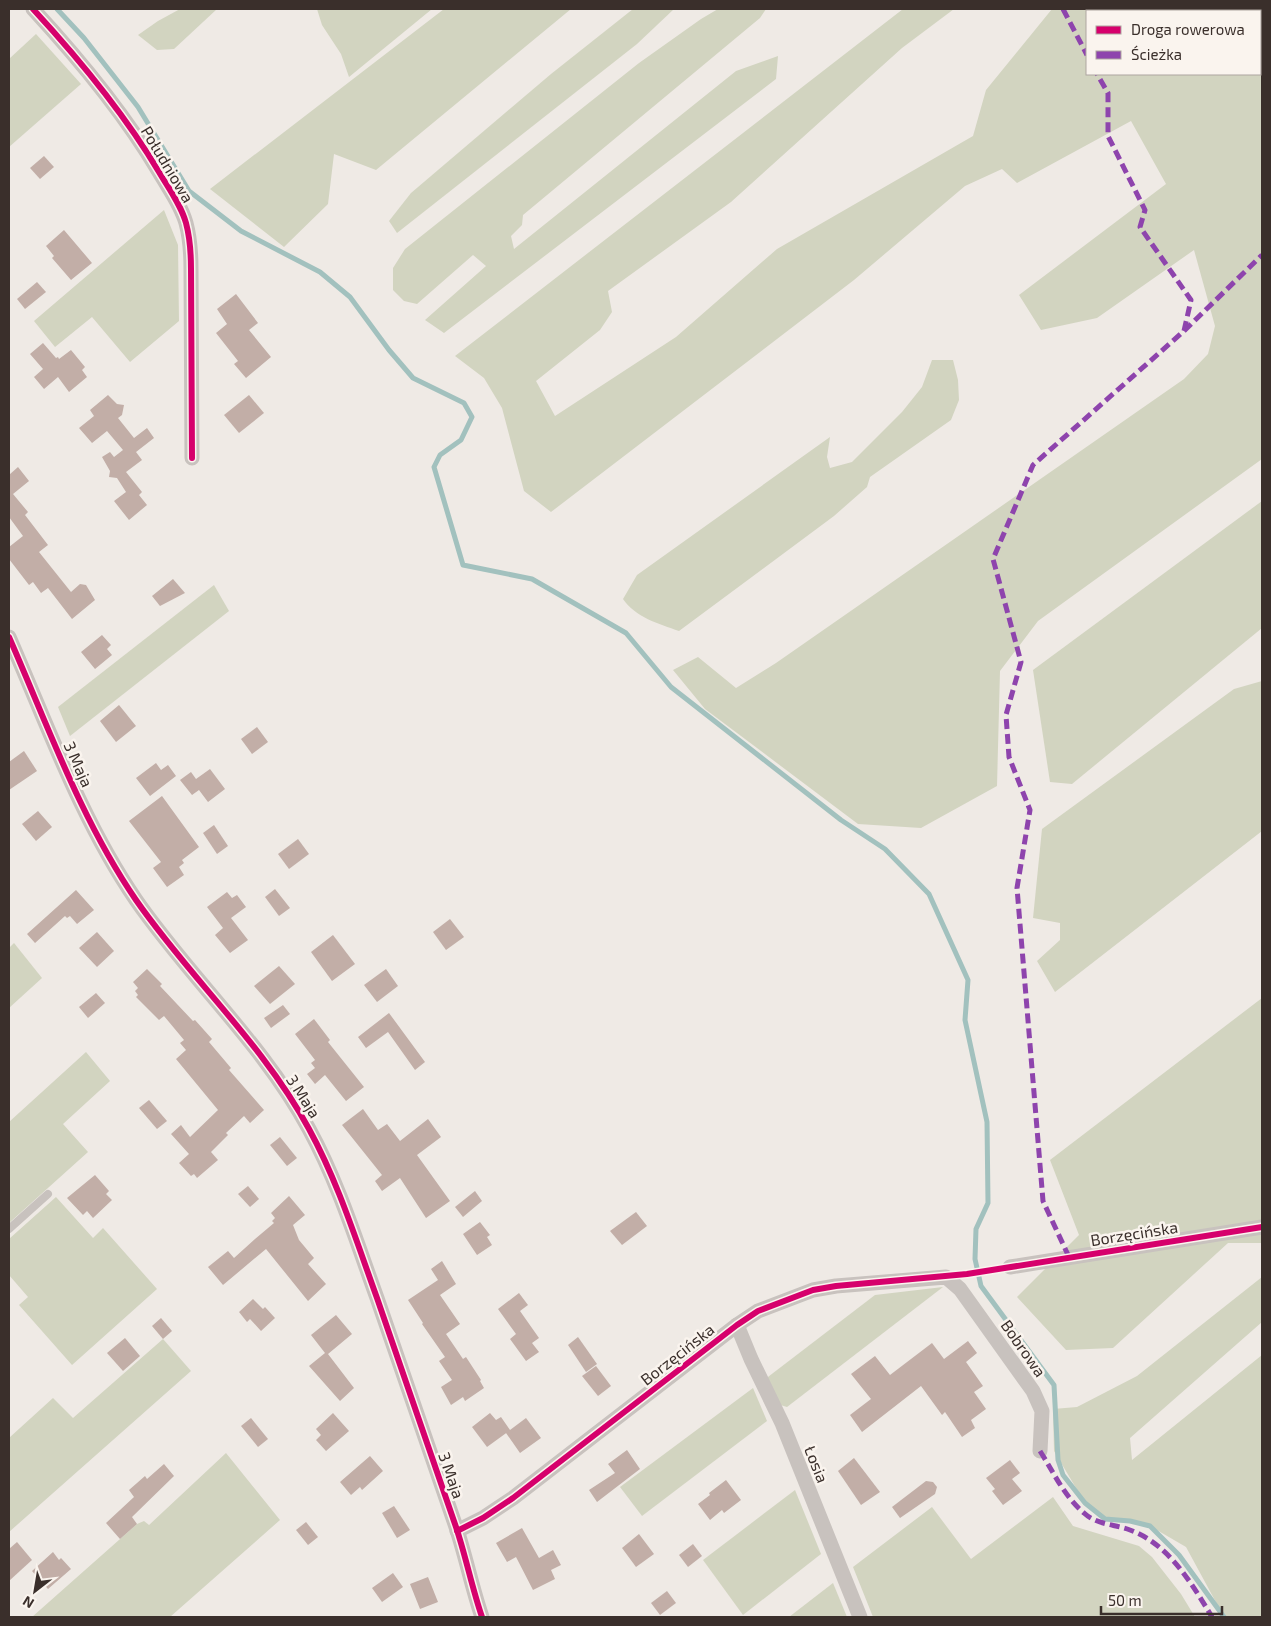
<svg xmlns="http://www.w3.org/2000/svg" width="1271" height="1626" viewBox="0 0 1271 1626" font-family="'Exo 2',sans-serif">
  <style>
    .green { fill: #d2d4c0; fill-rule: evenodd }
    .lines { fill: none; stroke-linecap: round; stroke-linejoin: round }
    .stream { stroke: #a2c1be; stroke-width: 5 }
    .building { fill: #c2aea7 }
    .lane { stroke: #c8c2be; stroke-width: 8 }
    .street { stroke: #c8c2be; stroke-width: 15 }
    .quiet { stroke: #8e44ad; stroke-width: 5; stroke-dasharray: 10 5; stroke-linecap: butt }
    .cycleway-casing { stroke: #faf4ee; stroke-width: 9 }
    .cycleway { stroke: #d6006c; stroke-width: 6 }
    .labels { text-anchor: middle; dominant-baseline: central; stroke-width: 5; stroke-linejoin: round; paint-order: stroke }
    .street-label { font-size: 16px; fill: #3a2f2b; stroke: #faf4ee }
  </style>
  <rect width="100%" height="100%" fill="#efeae5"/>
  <g class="green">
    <path d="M180,9H217L174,49L157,50L138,35L158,21Z"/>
    <path d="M317,9H432L349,77L341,54L322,25Z"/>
    <path d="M444,9H571L376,170L334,154L328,204L284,247L210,189Z"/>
    <path d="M633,9H674L637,44L397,233L389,221L411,193L551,74Z"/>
    <path d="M718,9H766L760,18L523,215L522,225L511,236L514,249L736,71L778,56L776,79L444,333L425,320L486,266L473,255L417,304L404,301L393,290V268L405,249L639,63L701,19Z"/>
    <path d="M903,9H954L902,48L731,202L608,291L612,312L600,330L536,381L555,416L676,337L777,249L973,136L986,90L1052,9H1262V459L1038,621L1000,671L997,786L921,828L858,824L705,709L673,670L698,657L736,688L776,663L1184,379L1208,354L1215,326L1194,250L1097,318L1041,330L1019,295L1166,184L1131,121L1017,183L1002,169L965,186L854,280L551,512L524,491L502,408L484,378L455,356ZM1087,11H1260V74H1087Z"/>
    <path d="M36,34L81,84L9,147V59Z"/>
    <path d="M164,210L178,245L179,321L130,362L92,317L55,347L34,321Z"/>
    <path d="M932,360H953L958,380L959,400L951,420L870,477L867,487L834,516L679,631C659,624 635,617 623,599L637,575L830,437L827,457L830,468L852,462L902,412L922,387Z"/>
    <path d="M1262,501V628L1072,784L1050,782L1033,670Z"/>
    <path d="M214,585L229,611L70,736L58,707Z"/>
    <path d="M1262,681V831L1055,992L1037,961L1060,940V923L1033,918L1042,829L1234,689Z"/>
    <path d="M14,943L42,978L9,1008V948Z"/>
    <path d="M1262,998V1243H1228L1113,1348L1066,1350L1017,1297L1079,1235L1050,1160Z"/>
    <path d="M86,1052L110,1081L63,1124L88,1152L9,1223V1122Z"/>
    <path d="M56,1197L93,1238L103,1228L157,1289L72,1365L19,1305L28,1297L9,1275V1239Z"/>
    <path d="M1262,1277V1322L1130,1438L1132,1460L1262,1355V1617H1224L1186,1547L1150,1526L1130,1521L1105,1519L1085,1503L1054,1451L1053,1409L1077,1407L1137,1376Z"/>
    <path d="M943,1287L787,1407L777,1404L764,1380L875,1295Z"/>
    <path d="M163,1339L191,1371L9,1532V1438L53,1398L73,1418Z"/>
    <path d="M753,1388L767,1421L642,1516L620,1487Z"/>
    <path d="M226,1453L280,1520L170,1617H32L137,1524L144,1521L149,1525Z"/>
    <path d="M795,1490L821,1554L743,1615L703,1560Z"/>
    <path d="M1053,1497L1073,1526L1139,1546L1152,1557L1181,1594L1195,1617H873L853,1567L932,1507L971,1559Z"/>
    <path d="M833,1583L847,1617H789Z"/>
  </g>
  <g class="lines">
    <path class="stream" d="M57,9L84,38L138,107L189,191L241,231L320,272L350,297L389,350L413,378L464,403L472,417L461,440L440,455L434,467L463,565L532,579L626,633L671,687L841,820L885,849L929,894L968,980L965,1020L987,1122L988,1203L976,1229L975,1259L981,1286L1054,1385L1058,1460L1063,1475L1085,1503L1105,1519L1130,1521L1150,1526L1179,1555L1224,1617"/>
  </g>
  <g class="building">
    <path d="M44,156L54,167L40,179L30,168Z"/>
    <path d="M64,230L92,263L71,280L52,258L54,256L46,246Z"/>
    <path d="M37,282L46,292L25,309L17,299Z"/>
    <path d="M236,294L258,323L249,330L271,357L246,378L234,364L238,361L216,333L227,324L217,309Z"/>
    <path d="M43,343L56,358L58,357L59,359L71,350L85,367L82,370L87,377L69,392L58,377L44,389L34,377L43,369L30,354Z"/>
    <path d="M108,395L117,404L124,405L122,415L118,418L134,438L147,428L154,438L136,452L142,460L126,472L142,492L139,495L147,505L129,520L114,501L126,492L117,478L109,477L110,471L102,457L110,452L114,457L123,450L107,431L92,443L79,428L94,416L90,410Z"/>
    <path d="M249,395L264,413L239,433L224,415Z"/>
    <path d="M18,467L29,481L13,494L28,512L25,515L48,545L39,552L71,592L80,584L86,585L95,600L72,619L48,588L41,593L33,582L29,585L9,559V547L23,536L9,517V475Z"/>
    <path d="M173,579L185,593L160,606L152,596Z"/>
    <path d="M102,635L111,645L107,649L112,655L95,669L81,652Z"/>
    <path d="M119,705L136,726L116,742L100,721Z"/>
    <path d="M257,727L268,742L252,754L241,739Z"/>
    <path d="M24,751L37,771L9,790V762Z"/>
    <path d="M156,763L161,770L168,765L176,776L150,796L136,778Z"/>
    <path d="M210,769L225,789L208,802L199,790L192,795L180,780L191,772L196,779Z"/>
    <path d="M162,796L199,847L182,860L184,863L179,867L184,875L167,887L153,868L161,862L129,821Z"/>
    <path d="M38,811L52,827L36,841L22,824Z"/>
    <path d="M214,825L228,846L217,854L203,833Z"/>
    <path d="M298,839L309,854L289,869L278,854Z"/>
    <path d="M275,889L290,908L279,916L265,897Z"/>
    <path d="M76,890L94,910L77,924L70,916L67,918L65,916L35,943L27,934Z"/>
    <path d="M227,892L232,898L237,895L246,907L231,918L248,940L230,953L215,935L223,928L207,907Z"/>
    <path d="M450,919L464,937L446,950L433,932Z"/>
    <path d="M97,932L114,951L97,967L79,948Z"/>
    <path d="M333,935L355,964L332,981L311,952Z"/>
    <path d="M279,966L295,984L270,1004L254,986Z"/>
    <path d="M147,969L162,984L160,986L193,1021L195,1020L212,1039L209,1042L231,1068L229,1070L264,1110L250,1123L244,1116L226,1133L228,1135L211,1152L218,1160L197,1178L194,1174L191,1176L179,1163L189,1154L171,1134L181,1125L190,1137L218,1110L176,1059L186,1050L180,1043L184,1040L164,1016L159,1020L136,997L138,995L135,991L138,988L133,982Z"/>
    <path d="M386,969L398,986L377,1002L364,985Z"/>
    <path d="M96,993L105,1003L88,1018L79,1007Z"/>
    <path d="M283,1005L290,1014L271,1028L264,1018Z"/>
    <path d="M389,1013L425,1062L415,1070L388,1032L366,1048L358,1037Z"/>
    <path d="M314,1019L330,1040L328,1042L364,1087L346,1101L325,1075L315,1084L307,1074L315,1068L311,1063L315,1060L295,1034Z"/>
    <path d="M149,1100L167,1121L157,1129L139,1108Z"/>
    <path d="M363,1109L378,1130L387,1124L400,1141L428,1119L441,1137L417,1155L450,1201L426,1218L400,1178L382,1191L375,1181L382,1175L342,1125Z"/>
    <path d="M280,1137L297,1158L287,1166L270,1145Z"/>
    <path d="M95,1175L109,1191L106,1194L112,1200L93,1218L87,1211L83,1215L67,1198Z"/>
    <path d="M248,1186L259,1199L250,1207L238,1194Z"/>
    <path d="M475,1191L482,1201L463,1217L455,1207Z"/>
    <path d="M289,1196L305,1215L293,1225L299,1240L314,1258L308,1264L326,1284L308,1301L266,1249L223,1285L208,1267L228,1251L234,1258L255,1239L274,1223L272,1221L275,1218L271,1213Z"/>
    <path d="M636,1212L647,1226L622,1245L610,1231Z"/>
    <path d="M480,1222L490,1235L487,1237L492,1245L477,1255L463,1234Z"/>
    <path d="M442,1261L456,1284L440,1295L460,1324L446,1334L463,1359L466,1357L481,1380L480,1381L484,1388L465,1401L463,1397L451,1405L441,1387L452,1380L439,1361L445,1357L422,1324L423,1323L408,1300L438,1280L431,1269Z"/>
    <path d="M519,1293L528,1305L520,1311L539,1338L532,1343L539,1352L526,1361L510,1339L516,1334L498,1309Z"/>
    <path d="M253,1299L263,1309L265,1307L275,1318L261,1331L250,1319L247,1322L239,1312Z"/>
    <path d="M336,1315L352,1334L328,1354L354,1388L340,1401L309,1366L325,1353L311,1335Z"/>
    <path d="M161,1318L172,1331L163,1339L152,1326Z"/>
    <path d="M578,1337L597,1364L586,1372L568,1345Z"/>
    <path d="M125,1338L140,1356L123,1371L107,1353Z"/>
    <path d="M968,1341L977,1353L966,1362L983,1386L974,1392L986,1409L971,1420L975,1428L962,1437L945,1412L942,1415L921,1386L862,1432L850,1415L871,1399L851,1374L875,1356L890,1375L932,1343L944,1359Z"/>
    <path d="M596,1366L611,1386L598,1396L582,1376Z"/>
    <path d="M333,1413L349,1431L326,1451L316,1440L321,1435L316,1429Z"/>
    <path d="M490,1413L496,1420L501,1417L510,1430L526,1418L541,1438L520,1453L506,1433L509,1431L487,1447L472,1427Z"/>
    <path d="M251,1418L268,1439L258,1447L241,1426Z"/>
    <path d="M627,1450L640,1469L597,1502L589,1490L615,1473L608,1464Z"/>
    <path d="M370,1456L383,1471L362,1490L360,1487L351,1495L340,1482Z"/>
    <path d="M854,1458L880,1492L861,1505L838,1471Z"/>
    <path d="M1010,1460L1020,1473L1012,1479L1022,1491L1003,1505L992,1491L995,1489L986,1478Z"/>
    <path d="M164,1464L174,1476L132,1517L137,1524L120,1539L106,1523L134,1497L129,1490L145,1476L147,1479Z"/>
    <path d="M726,1480L741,1500L724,1513L722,1510L710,1520L698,1504L710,1495L709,1493Z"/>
    <path d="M926,1481L933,1482L937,1487L935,1494L900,1518L892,1507Z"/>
    <path d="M394,1506L410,1530L397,1538L382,1513Z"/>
    <path d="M306,1522L318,1537L308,1545L296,1530Z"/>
    <path d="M522,1528L539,1558L553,1550L561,1565L551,1570L555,1579L533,1590L516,1557L507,1562L496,1543Z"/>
    <path d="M639,1534L654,1554L636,1567L622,1548Z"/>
    <path d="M17,1542L32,1560L9,1581V1549Z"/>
    <path d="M693,1544L702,1556L688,1567L679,1555Z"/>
    <path d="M53,1552L59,1560L61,1558L71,1569L48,1589L32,1571Z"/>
    <path d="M393,1573L403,1587L382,1602L372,1588Z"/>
    <path d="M428,1577L438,1602L420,1609L410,1584Z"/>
    <path d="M667,1591L676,1603L660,1615L651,1603Z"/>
  </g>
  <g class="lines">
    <path class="lane" d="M9,1229L48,1194"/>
    <g class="street">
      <path d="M33,9C80,60 124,113 159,172C169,189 181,205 186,223C190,238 191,253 191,269L192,458"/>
      <path d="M9,637C48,726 81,820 136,900C190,978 264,1045 309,1129C338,1182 356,1240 377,1298C403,1374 430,1450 456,1527C466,1557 472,1588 482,1617"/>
      <path d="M1010,1267L1262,1227"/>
      <path d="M737,1325L751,1359L782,1423L860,1617"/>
      <path d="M457,1531L483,1518L513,1498L737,1325L758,1311L813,1290L836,1286L946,1277L960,1289L1033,1391L1042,1411L1040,1451"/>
    </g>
    <g class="quiet">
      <path d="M1063,9L1087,55"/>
      <path d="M1184,331L1262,255"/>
      <path d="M1069,1257L1043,1201L1017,888L1030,810L1009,757L1006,715L1021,662L993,559L1033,465L1184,331L1191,300L1140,227L1145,210L1108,136V93L1097,74"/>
      <path d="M1040,1451C1054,1473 1064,1496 1084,1513C1097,1525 1114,1524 1130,1530C1169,1544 1192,1584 1212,1617"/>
    </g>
    <g class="cycleway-casing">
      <g id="cycleway">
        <path d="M33,9C80,60 124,113 159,172C169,189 181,205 186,223C190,238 191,253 191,269L192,458"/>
        <path d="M9,637C48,726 81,820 136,900C190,978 264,1045 309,1129C338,1182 356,1240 377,1298C403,1374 430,1450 456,1527C466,1557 472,1588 482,1617"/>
        <path d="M457,1531L483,1518L513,1498L737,1325L758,1311L813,1290L836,1286L967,1274L1262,1227"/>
      </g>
    </g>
    <use href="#cycleway" class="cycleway"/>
  </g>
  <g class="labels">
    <g class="street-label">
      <text transform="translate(168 164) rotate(59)">Południowa</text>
      <text transform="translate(79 764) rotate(66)">3 Maja</text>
      <text transform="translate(304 1096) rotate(57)">3 Maja</text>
      <text transform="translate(1134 1233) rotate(-9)">Borzęcińska</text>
      <text transform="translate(1024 1348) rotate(55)">Bobrowa</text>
      <text transform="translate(677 1354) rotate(-38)">Borzęcińska</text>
      <text transform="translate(817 1464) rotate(68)">Łosia</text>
      <text transform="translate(452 1475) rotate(71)">3 Maja</text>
    </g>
  </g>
  <rect width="1271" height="1626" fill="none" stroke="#3a2f2b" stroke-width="20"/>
  <rect x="1086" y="10" width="175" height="65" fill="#faf4ee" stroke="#ada5a0"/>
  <rect x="1096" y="26" width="25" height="8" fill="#d6006c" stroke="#ada5a0"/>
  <text x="1131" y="35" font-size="15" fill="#3a2f2b">Droga rowerowa</text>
  <rect x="1096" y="51" width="25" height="8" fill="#8e44ad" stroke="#ada5a0"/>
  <text x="1131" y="60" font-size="15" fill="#3a2f2b">Ścieżka</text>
  <g transform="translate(35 1591) rotate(211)" stroke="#faf4ee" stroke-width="4" paint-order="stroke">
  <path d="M0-4L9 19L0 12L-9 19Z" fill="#3a2f2b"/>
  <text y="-8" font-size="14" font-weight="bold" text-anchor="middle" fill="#3a2f2b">N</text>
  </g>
  <path d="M1101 1606v8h121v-8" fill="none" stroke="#3a2f2b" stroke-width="2.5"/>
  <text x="1108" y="1606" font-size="15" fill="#3a2f2b" stroke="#faf4ee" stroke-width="4" paint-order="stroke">50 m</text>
</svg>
